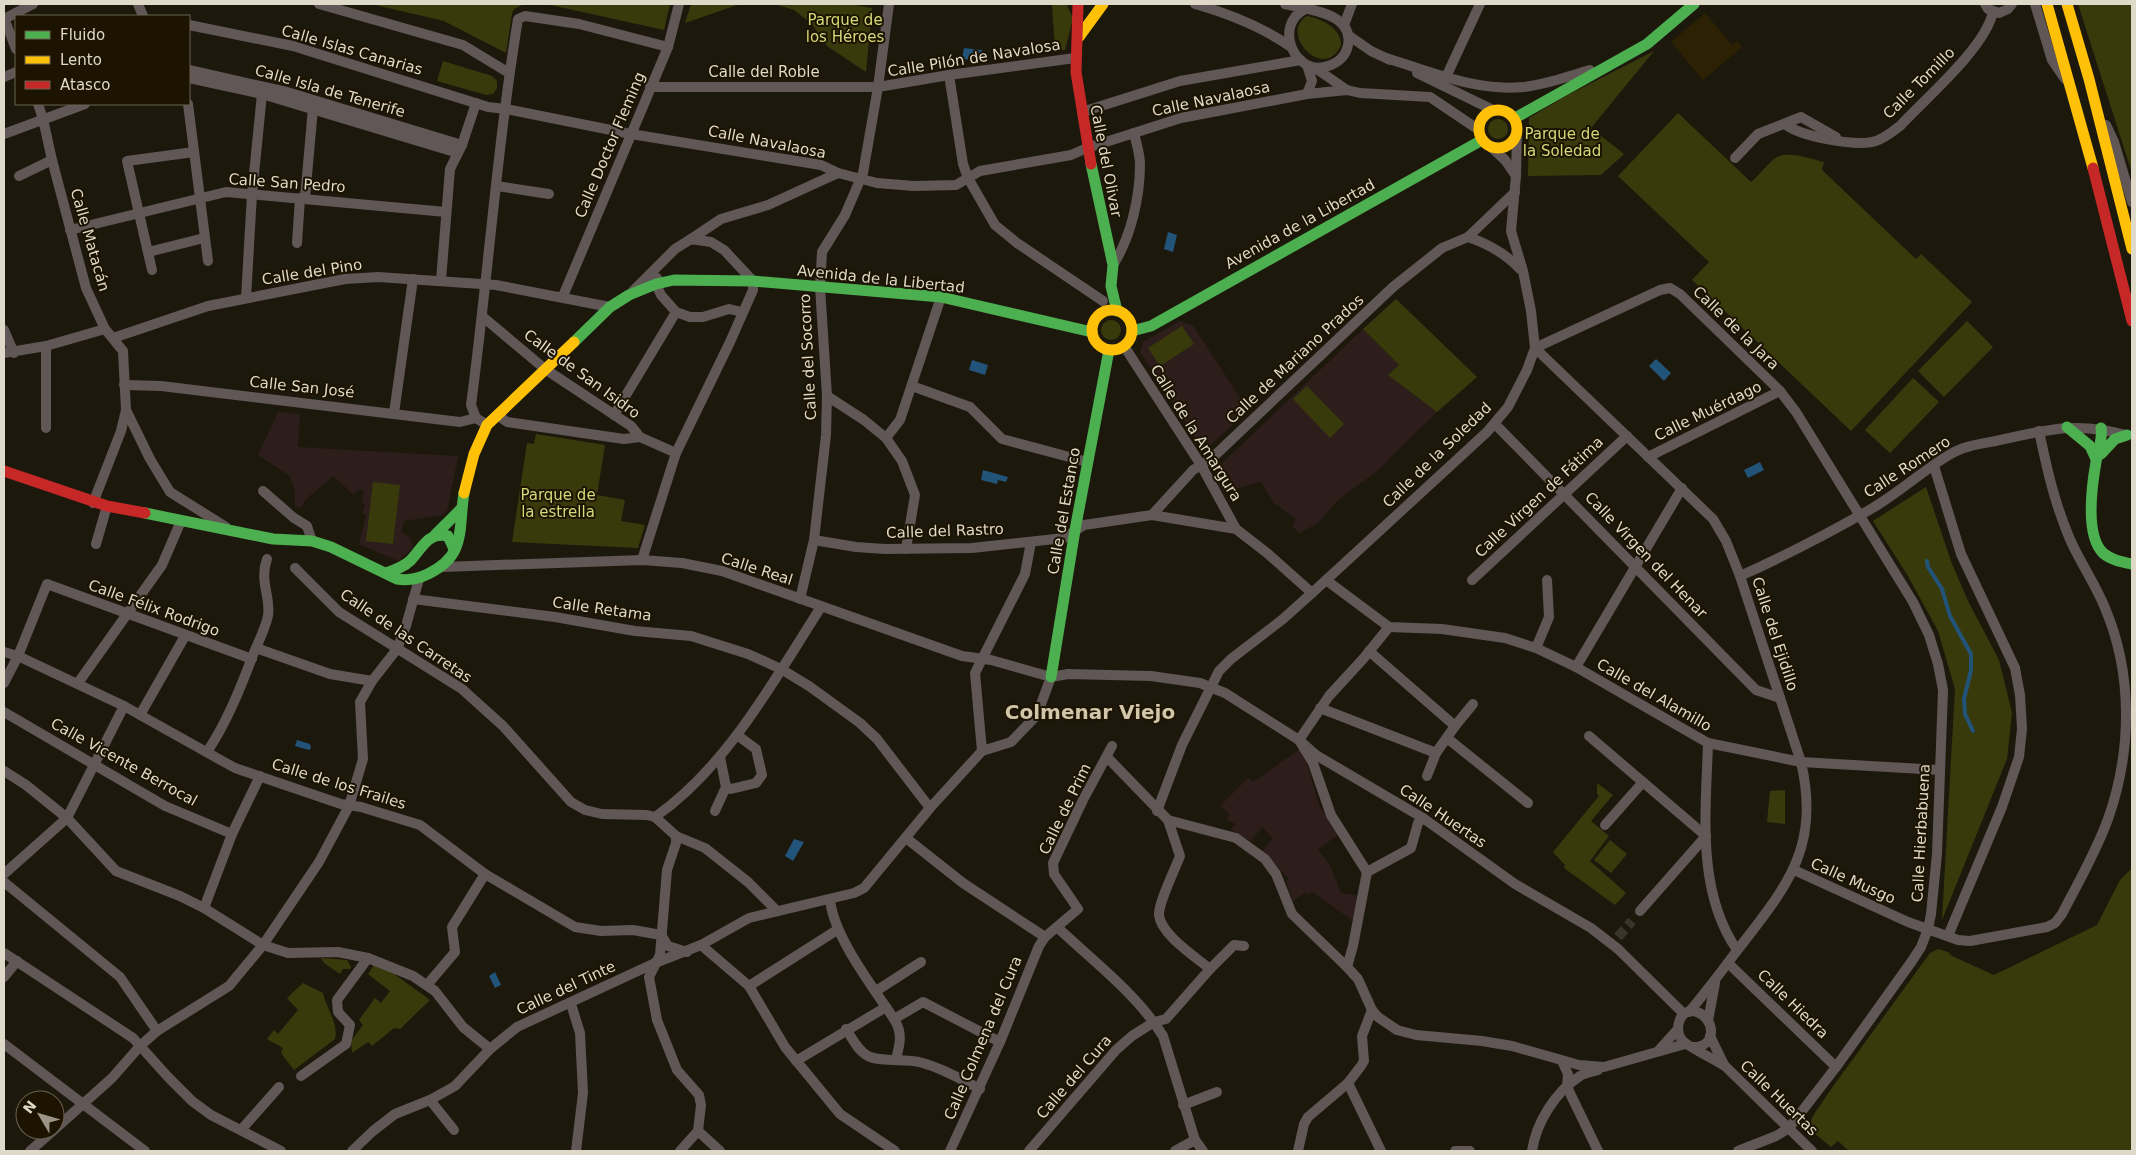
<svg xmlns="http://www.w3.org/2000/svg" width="2136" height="1155" viewBox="0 0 2136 1155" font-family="'DejaVu Sans',sans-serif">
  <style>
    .built { fill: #2c2103 }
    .education { fill: #2e1e1b }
    .green { fill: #393a0c }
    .water { fill: #225379 }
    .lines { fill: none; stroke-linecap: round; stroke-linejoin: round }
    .stream { stroke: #225379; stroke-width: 4 }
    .street-tunnel { stroke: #3a3528; stroke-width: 10; stroke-dasharray: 10 5; stroke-linecap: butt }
    .street { stroke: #605756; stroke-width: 10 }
    .fast { stroke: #4caf50; stroke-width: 11 }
    .slow { stroke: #ffc107; stroke-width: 11 }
    .jam { stroke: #c62828; stroke-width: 11 }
    .labels { text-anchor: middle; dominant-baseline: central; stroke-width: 4; stroke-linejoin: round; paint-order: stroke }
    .park-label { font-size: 15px; fill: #d3d978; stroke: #1c1300 }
    .street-label { font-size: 15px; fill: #dfd9ca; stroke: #1c1300 }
    .district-label { font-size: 20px; font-weight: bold; fill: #d1c6a9; stroke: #1c1300 }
  </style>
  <rect width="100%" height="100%" fill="#1d180c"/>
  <path class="built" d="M1705,13L1732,45L1737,41L1742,47L1703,80L1671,42Z"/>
  <g class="education">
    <path d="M1180,321L1193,326L1248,410L1210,446L1200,445L1140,352L1143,342Z"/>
    <path d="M1363,329L1399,365L1388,375L1437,412L1390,458L1380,469L1338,500L1318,523L1300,533L1292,526L1296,519L1274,503L1261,482L1223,492L1214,476L1217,468Z"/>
    <path d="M278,412L300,414L298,447L458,456L447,511L442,515L404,521L401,532L410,538L413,548L398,561L359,544L366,515L362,512L365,506L361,502L364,499L361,497L365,493L360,489L353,494L333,476L305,500L301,508L295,507V491L290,476L258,455Z"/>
    <path d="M1300,749L1308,767L1319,805L1338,835L1318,849L1331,867L1341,893L1359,896L1354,921L1312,892L1309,895L1305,892L1293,901L1286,881L1289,879L1263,851L1273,838L1262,827L1251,841L1231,830L1235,824L1227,819L1230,814L1220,806L1248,778L1253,782Z"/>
  </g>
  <g class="green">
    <path d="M371,4H524L514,9L512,14L506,53L444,21Z"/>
    <path d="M546,4H670L664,30Z"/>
    <path d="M691,4H740L685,23Z"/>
    <path d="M775,4H850L872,8L866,72L827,46L812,24L794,10Z"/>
    <path d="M1052,4H1066L1073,18L1065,50L1055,51Z"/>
    <path d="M2078,4H2132V173Z"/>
    <path d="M1307,16C1322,19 1341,28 1341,45C1324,83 1278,33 1307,16Z"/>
    <path d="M1654,51L1591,128L1624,154L1601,175L1528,176L1529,118L1566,96Z"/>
    <path d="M443,61L492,76L497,81V88L493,94L486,95L437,81Z"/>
    <path d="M1678,113L1751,182C1759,175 1766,166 1774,159C1787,149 1810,159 1824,162L1822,170L1916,259L1921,254L1972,302L1851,431L1692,280L1709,262L1618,176Z"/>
    <circle cx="1498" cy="129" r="10"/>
    <path d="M1396,299L1477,377L1437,412L1388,375L1399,365L1363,329Z"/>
    <circle cx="1111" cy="330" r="10"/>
    <path d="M1967,321L1993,347L1944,397L1918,371Z"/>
    <path d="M1182,326L1194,344L1160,366L1148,348Z"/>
    <path d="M1913,378L1939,402L1890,453L1865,430Z"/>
    <path d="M1307,386L1344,424L1330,438L1293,399Z"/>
    <path d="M536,434L605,445L597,495L625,500L621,521L645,525L638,548L512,542L527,443L534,444Z"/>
    <path d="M373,482L400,485L393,544L366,541Z"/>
    <path d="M1926,487L1952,564L1968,601L1999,660L2012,713L2007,759L1942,920L1955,689L1938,631L1908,576L1873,521Z"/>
    <path d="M1597,783L1613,795L1591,821L1609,836L1590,861L1626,893L1615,905L1564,868L1565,865L1553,852L1599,796L1597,794Z"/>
    <path d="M1785,790V824L1767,822L1770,791Z"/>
    <path d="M1610,840L1627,854L1611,873L1594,860Z"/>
    <path d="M2132,868V1151H1849L1838,1141L1831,1147L1808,1128L1813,1116L1829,1092L1930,953L1938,949L1948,952L1952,956L1994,975L2097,925L2120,880Z"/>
    <path d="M321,958L347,960L351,967L350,969H343L340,974L324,963Z"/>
    <path d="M374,965L390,971L430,1000L400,1029L394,1028L372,1046L368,1042L352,1053L351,1041L363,1025L359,1020L375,998L381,1003L390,991L368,974Z"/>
    <path d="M303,983L323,993C326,1008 339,1024 335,1039L294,1070L281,1053L283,1048L267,1039L274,1030L278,1034L298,1010L287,998Z"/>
  </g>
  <g class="water">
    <path d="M964,48L982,50L983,57L964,60L962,58Z"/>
    <path d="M1168,232L1177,235L1173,252L1164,249Z"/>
    <path d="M1656,359L1671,373L1664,381L1649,366Z"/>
    <path d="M972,360L988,365L985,375L969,370Z"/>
    <path d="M1760,462L1764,470L1748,478L1744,470Z"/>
    <path d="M983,470L1008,477L1006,482L998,480L997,484L981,480Z"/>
    <path d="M297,740L310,744L311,748L309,750L295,746Z"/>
    <path d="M794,839L804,842L793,861L785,856Z"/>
    <path d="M495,972L501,985L495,988L489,976Z"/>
  </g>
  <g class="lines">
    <path class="stream" d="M1927,561L1928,567L1942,589L1950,616L1971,654V670L1964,699L1965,714L1973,731"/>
    <path class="street-tunnel" d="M1618,937L1632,921"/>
    <g class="street">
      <path d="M138,4L143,16"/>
      <path d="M319,4L463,45L509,73"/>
      <path d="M1195,4C1230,14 1261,26 1291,47"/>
      <path d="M1285,4C1307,9 1354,13 1348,45C1346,56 1338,63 1328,66C1296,78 1272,26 1305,9"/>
      <path d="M1985,4L1988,9L1999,13L2008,9L2012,4"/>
      <path d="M2035,4L2052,60L2065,79"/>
      <path d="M4,18L16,49"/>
      <path d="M4,19L33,4"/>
      <path d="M189,25L293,46L488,107L506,109L631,134L821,165L838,173L877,183L914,186L956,185L980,171L1071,155L1087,148L1181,118L1307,94L1347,90L1360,93L1430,97L1479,130"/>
      <path d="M1344,25L1352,4"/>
      <path d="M1348,35L1371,51L1390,60"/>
      <path d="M1386,58C1429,71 1477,92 1523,87C1546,85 1568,76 1590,70"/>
      <path d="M1315,68L1347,90"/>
      <path d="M189,70L287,92L462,145"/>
      <path d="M1417,73L1493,110"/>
      <path d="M949,75L963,164L968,178L995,225L1017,243L1103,301"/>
      <path d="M4,77L16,72"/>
      <path d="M1446,77L1480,4"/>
      <path d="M189,78L262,94L458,153"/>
      <path d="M650,87H878L949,75L1075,58"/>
      <path d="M1307,94L1312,81L1307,65"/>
      <path d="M38,104L43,119L52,160L86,288L105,329L123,351L126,410L121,431L93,503"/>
      <path d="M188,104L208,261"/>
      <path d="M1082,112L1180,81L1301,60"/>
      <path d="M1785,124C1801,137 1857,147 1876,141C1885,138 1892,132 1900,126C1926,98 1985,48 1993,12"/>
      <path d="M2106,125L2114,142L2132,202"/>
      <path d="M4,134L85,104"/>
      <path d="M1491,147L1505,160L1516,176"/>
      <path d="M1735,158L1758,134L1801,117L1836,137"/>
      <path d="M19,176L52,160"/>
      <path d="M497,186L549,194"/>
      <path d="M305,198L313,108"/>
      <path d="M70,230L226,192L446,212"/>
      <path d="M1468,237C1489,244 1505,253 1520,269"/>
      <path d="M691,239L721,219L768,205L838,173"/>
      <path d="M297,243L300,198"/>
      <path d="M148,252L204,238"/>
      <path d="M1113,265C1131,237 1140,197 1140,164C1140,154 1136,142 1134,133"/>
      <path d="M152,270L127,161L194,152"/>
      <path d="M657,278L656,284L661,295L676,312L690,317H703L729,309L742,312"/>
      <path d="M441,280L450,169L462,145L476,103"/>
      <path d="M632,292L675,249L691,239L711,242L724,250L753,281V290L730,342L676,453L642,560"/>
      <path d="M563,296L668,47L679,4"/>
      <path d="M246,298L252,194L262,94"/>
      <path d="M483,317L545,369L631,426L640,437L676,453"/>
      <path d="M4,330L14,353"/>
      <path d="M113,338L208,306L345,279L378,277L496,285L610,307"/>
      <path d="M46,346V428"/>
      <path d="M1124,346L1201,465L1236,529L1267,553L1312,593"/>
      <path d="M1535,348L1660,290L1670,288L1680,294L1780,391L1796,412L1913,602L1929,635L1938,664L1943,690L1937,854L1931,914L1928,929L1921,947L1912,961L1836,1067L1789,1128L1776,1136L1738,1151"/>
      <path d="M1535,348L1713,519L1726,541L1740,576L1801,762C1821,849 1786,887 1736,952C1721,972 1706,992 1689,1012"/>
      <path d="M4,353L46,346L105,329"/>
      <path d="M124,385L161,386L460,422L476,418"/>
      <path d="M912,386L970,407L1002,439L1088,462"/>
      <path d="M827,396L864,420L886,438L902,461L915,495L906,549"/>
      <path d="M126,410L150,459L170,492L226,527"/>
      <path d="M394,413L413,279"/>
      <path d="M497,415L507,422L624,439L640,437"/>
      <path d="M614,415L676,312"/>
      <path d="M1495,424L1756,690L1780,698"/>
      <path d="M487,425L476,418L471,405C488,277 497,147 518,19L525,16L579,24L668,47"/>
      <path d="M886,438L900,420L941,297"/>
      <path d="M1648,457L1780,391"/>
      <path d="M1934,466L1961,554L2015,668L2020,695L2022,729L2019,757L2002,807L1948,936"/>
      <path d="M263,491L294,518L307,526L312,541"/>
      <path d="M1152,515L1193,470L1211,459L1393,287L1442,248L1468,237L1515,192"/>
      <path d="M814,540L856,547L885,549L972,548L1064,538L1084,525L1152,515L1236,529"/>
      <path d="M96,544L107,506"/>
      <path d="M442,567L642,560L682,563L722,571L962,656L991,660L1051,677L1068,674L1151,676L1200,683L1225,693L1299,740L1316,755L1423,818L1515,884L1591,928L1618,949L1684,1014"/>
      <path d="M295,568L339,612L462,689L503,726L571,802L585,810L602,814L647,815L655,817L676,836L705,848L748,882L776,910"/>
      <path d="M1740,576C1785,556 1829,533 1871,509C1899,493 1922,471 1949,455C1963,446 1980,444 1996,441C2045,430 2076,421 2126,435"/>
      <path d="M1326,580L1389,627L1442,629L1505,638L1536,648L1576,667L1708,743L1801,762L1940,770"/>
      <path d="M1472,580L1627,436"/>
      <path d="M413,599L555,617L635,631L691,636L748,654L781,669L809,686L860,723L877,739L930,808"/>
      <path d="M800,599L814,540L826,435L827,396L820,287L822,252L845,215L863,173L878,87L889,4"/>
      <path d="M256,648L330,674L372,681"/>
      <path d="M1536,648L1549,617L1547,580"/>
      <path d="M1369,651L1455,726"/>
      <path d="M4,652L18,656L124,706L235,768L341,804L361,807L420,825L485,874L575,927L601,931L633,930L661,935"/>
      <path d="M1576,667L1682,488"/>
      <path d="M4,683L18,656L47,584L252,659"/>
      <path d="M78,683L162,565L181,521"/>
      <path d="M1320,708L1436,753L1455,726L1473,704"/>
      <path d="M4,712L165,806L232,834"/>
      <path d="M140,715L185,636"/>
      <path d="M1589,736L1706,836"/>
      <path d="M1447,738L1528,803"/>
      <path d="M1708,743C1706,811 1696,891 1737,950"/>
      <path d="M982,751L975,673L1025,574L1031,542"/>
      <path d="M207,752C227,722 240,689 253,655C258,643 265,629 268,616C271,597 259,581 267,559"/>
      <path d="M720,757L726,787L731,789L756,783L762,775L756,749L737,735"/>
      <path d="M1107,757L1168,820L1180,856C1175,869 1158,904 1159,915C1161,935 1196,957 1210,969"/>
      <path d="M4,771L26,785L67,818L116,871L180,896L204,908L263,945L288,953L338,952L368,958L413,976L435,991L463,1027L490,1049"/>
      <path d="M1427,776L1436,753"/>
      <path d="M715,811L726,787"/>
      <path d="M1157,811L1182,745L1219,671L1231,659L1283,619L1312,593L1487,432L1508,407L1527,370L1535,348L1531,311L1523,271L1511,231L1516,176L1517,132"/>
      <path d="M655,817C727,767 774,680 821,607"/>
      <path d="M1168,820L1236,838L1265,859L1276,874L1292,914L1347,967L1358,979L1372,1010L1378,1017L1397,1030L1416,1035L1482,1041L1512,1046L1579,1065L1604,1067L1685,1044"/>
      <path d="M1605,825L1643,782"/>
      <path d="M676,836V843L667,870L660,955L649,977L657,1020L677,1070L699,1095L701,1105L698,1131L680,1151"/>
      <path d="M906,838L963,883L1045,937"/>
      <path d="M1794,870L1908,922L1958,940L1970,941L2047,927L2055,923L2062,914C2078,883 2096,852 2108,819C2132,751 2133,674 2105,608C2095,583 2079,561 2069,537C2054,501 2047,469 2039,431"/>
      <path d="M1367,872L1331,815L1313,763L1299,740L1329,696L1363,659L1389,627"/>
      <path d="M4,874L67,818L124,706"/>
      <path d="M4,882L120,977L157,1031"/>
      <path d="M830,899C833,936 873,987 894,1019L923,1002L1000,1042"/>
      <path d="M204,908L232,834L260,776"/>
      <path d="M1640,911L1706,836"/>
      <path d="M1057,927C1093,961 1137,994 1163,1036L1195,1140L1203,1151"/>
      <path d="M661,935L668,946L687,952"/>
      <path d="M701,945L749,986L785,1047L840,1114L895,1151"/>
      <path d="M4,953L133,1038L168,1077L192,1101L211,1115L281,1151"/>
      <path d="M1728,963L1836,1067"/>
      <path d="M1347,967L1353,946L1367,872L1411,848L1418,823L1423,818"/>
      <path d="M4,977L17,961"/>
      <path d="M427,985L455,952L452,927L485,874"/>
      <path d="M749,986L837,930"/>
      <path d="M876,991L921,962"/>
      <path d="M571,1004L580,1033L583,1093L576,1151"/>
      <path d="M894,1019C903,1033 900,1044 896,1059"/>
      <path d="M1708,1021L1715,983"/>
      <path d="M846,1029C852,1038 858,1051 868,1056C879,1062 905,1059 919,1062C940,1067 960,1079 980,1089"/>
      <path d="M1710,1036L1724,1065"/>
      <path d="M4,1044L145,1151"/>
      <path d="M1692,1047C1717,1048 1716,1019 1697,1012C1680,1006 1673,1030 1682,1040C1686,1046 1716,1060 1725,1066L1812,1151"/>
      <path d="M1659,1050L1677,1030"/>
      <path d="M796,1061L886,1007"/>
      <path d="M1562,1061L1568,1074L1567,1087L1598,1151"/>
      <path d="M301,1076L346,1044L350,1025L338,1012L337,1000L368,958"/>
      <path d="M1348,1083L1381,1151"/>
      <path d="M430,1100L454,1130"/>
      <path d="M1183,1105L1217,1092"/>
      <path d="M55,1129L112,1078L140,1046L157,1031L229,986L263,945L319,862L349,806L363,759L360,702L372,681L397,649L406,626L419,579"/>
      <path d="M241,1130L279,1087"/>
      <path d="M698,1131L720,1151"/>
      <path d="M30,1151L54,1130"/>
      <path d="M352,1151L373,1131L395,1114L430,1100L455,1086L490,1049L517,1027L655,963L701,945L749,918L854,893L864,888L930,808L982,751L1011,742L1037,715L1051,677"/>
      <path d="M950,1151L1000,1042L1039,946L1045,937L1078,909L1054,874L1053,863L1083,800L1112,746"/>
      <path d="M1029,1151L1116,1050L1132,1036L1154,1022L1166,1019L1210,969L1234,945L1244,946"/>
      <path d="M1175,1151L1195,1140"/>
      <path d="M1298,1151L1304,1124L1308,1117L1348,1083L1361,1066L1364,1061L1362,1036L1372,1010"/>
      <path d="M1455,1151H1470"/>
      <path d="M1532,1151C1536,1123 1555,1092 1580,1076C1585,1073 1592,1072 1598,1070"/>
    </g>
    <g class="fast">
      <path d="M1515,118L1647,44L1694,4"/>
      <path d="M1091,164L1113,265L1111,286L1117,311"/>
      <path d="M1132,331L1151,326L1482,140"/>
      <path d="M574,342L610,307L629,295L656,284L674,280L753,281L941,297L1092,332"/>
      <path d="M2067,427L2090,446L2096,459"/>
      <path d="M2101,428C2103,440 2098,450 2096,462C2092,485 2085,535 2103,553C2111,560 2122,562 2132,564"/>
      <path d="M2101,454L2115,439L2127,435"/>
      <path d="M145,513L273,539L312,541L331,547L397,579C409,581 418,579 428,574C467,555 458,530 464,493"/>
      <path d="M435,535L461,509"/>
      <path d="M386,573C395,570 404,567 411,560C423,547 428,532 448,536L454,549"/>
      <path d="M1051,677L1075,530L1109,350"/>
    </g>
    <g class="slow">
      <path d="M2047,4L2093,168"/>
      <path d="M2067,4L2089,79L2132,249"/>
      <path d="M1079,37L1103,4"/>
      <circle cx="1498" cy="129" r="19"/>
      <circle cx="1112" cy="330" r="20"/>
      <path d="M464,493L474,454L487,425L574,342"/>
    </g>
    <g class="jam">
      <path d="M1078,4L1076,72L1091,164"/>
      <path d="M2093,168L2132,321"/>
      <path d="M4,471L107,506L145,513"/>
    </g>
  </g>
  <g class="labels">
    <g class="park-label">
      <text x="845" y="20">Parque de<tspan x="845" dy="17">los Héroes</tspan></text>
      <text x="1562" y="134">Parque de<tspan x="1562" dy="17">la Soledad</tspan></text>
      <text x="558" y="495">Parque de<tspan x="558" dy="17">la estrella</tspan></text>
    </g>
    <g class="street-label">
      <text transform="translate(352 50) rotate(16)">Calle Islas Canarias</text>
      <text transform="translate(974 58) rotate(-9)">Calle Pilón de Navalosa</text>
      <text x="764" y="72">Calle del Roble</text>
      <text transform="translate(1919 83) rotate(-45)">Calle Tomillo</text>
      <text transform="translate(330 91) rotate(16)">Calle Isla de Tenerife</text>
      <text transform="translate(1211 99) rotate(-12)">Calle Navalaosa</text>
      <text transform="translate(767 142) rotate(11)">Calle Navalaosa</text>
      <text transform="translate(610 145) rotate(-67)">Calle Doctor Fleming</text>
      <text transform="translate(1106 161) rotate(79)">Calle del Olivar</text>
      <text transform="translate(287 183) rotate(4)">Calle San Pedro</text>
      <text transform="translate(1300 224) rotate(-29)">Avenida de la Libertad</text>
      <text transform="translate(90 240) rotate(74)">Calle Matacán</text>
      <text transform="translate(312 272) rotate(-9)">Calle del Pino</text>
      <text transform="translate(881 279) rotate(6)">Avenida de la Libertad</text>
      <text transform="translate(1736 328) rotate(44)">Calle de la Jara</text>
      <text transform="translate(808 357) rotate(-93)">Calle del Socorro</text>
      <text transform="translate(1295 359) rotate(-43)">Calle de Mariano Prados</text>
      <text transform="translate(582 374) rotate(36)">Calle de San Isidro</text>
      <text transform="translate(302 387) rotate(6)">Calle San José</text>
      <text transform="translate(1708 411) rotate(-26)">Calle Muérdago</text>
      <text transform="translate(1196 433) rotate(58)">Calle de la Amargura</text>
      <text transform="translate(1437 455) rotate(-44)">Calle de la Soledad</text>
      <text transform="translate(1907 467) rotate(-33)">Calle Romero</text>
      <text transform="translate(1539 497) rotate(-43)">Calle Virgen de Fátima</text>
      <text transform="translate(1064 511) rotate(-80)">Calle del Estanco</text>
      <text transform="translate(945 531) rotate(-2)">Calle del Rastro</text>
      <text transform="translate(1646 555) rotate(46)">Calle Virgen del Henar</text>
      <text transform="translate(757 569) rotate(18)">Calle Real</text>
      <text transform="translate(154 608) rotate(20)">Calle Félix Rodrigo</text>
      <text transform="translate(602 609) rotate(8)">Calle Retama</text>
      <text transform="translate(1775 634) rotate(72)">Calle del Ejidillo</text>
      <text transform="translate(406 636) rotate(34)">Calle de las Carretas</text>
      <text transform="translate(1654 695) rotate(30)">Calle del Alamillo</text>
      <text transform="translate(124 762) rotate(29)">Calle Vicente Berrocal</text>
      <text transform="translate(339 784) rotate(17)">Calle de los Frailes</text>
      <text transform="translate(1065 809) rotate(-64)">Calle de Prim</text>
      <text transform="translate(1443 816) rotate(34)">Calle Huertas</text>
      <text transform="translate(1921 833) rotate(-87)">Calle Hierbabuena</text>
      <text transform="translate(1853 881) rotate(24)">Calle Musgo</text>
      <text transform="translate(566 988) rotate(-25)">Calle del Tinte</text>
      <text transform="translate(1793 1004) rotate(44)">Calle Hiedra</text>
      <text transform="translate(983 1038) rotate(-67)">Calle Colmena del Cura</text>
      <text transform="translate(1074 1077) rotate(-49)">Calle del Cura</text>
      <text transform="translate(1779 1098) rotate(44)">Calle Huertas</text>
    </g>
    <g class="district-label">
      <text x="1090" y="712">Colmenar Viejo</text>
    </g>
  </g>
  <rect width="2136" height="1155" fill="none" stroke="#dfd9ca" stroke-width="10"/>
  <rect x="15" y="15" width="175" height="90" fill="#1c1300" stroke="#6a6251"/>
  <rect x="25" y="31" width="25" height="8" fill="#4caf50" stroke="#6a6251"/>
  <text x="60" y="40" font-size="15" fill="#dfd9ca">Fluido</text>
  <rect x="25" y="56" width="25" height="8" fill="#ffc107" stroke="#6a6251"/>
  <text x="60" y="65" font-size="15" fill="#dfd9ca">Lento</text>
  <rect x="25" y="81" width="25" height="8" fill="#c62828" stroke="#6a6251"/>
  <text x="60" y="90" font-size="15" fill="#dfd9ca">Atasco</text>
  <g transform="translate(40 1115) rotate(308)"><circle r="24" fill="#1c1300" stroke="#6a6251"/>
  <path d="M0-4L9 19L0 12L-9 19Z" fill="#9b9588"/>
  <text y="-8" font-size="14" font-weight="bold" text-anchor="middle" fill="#dfd9ca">N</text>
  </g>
</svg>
